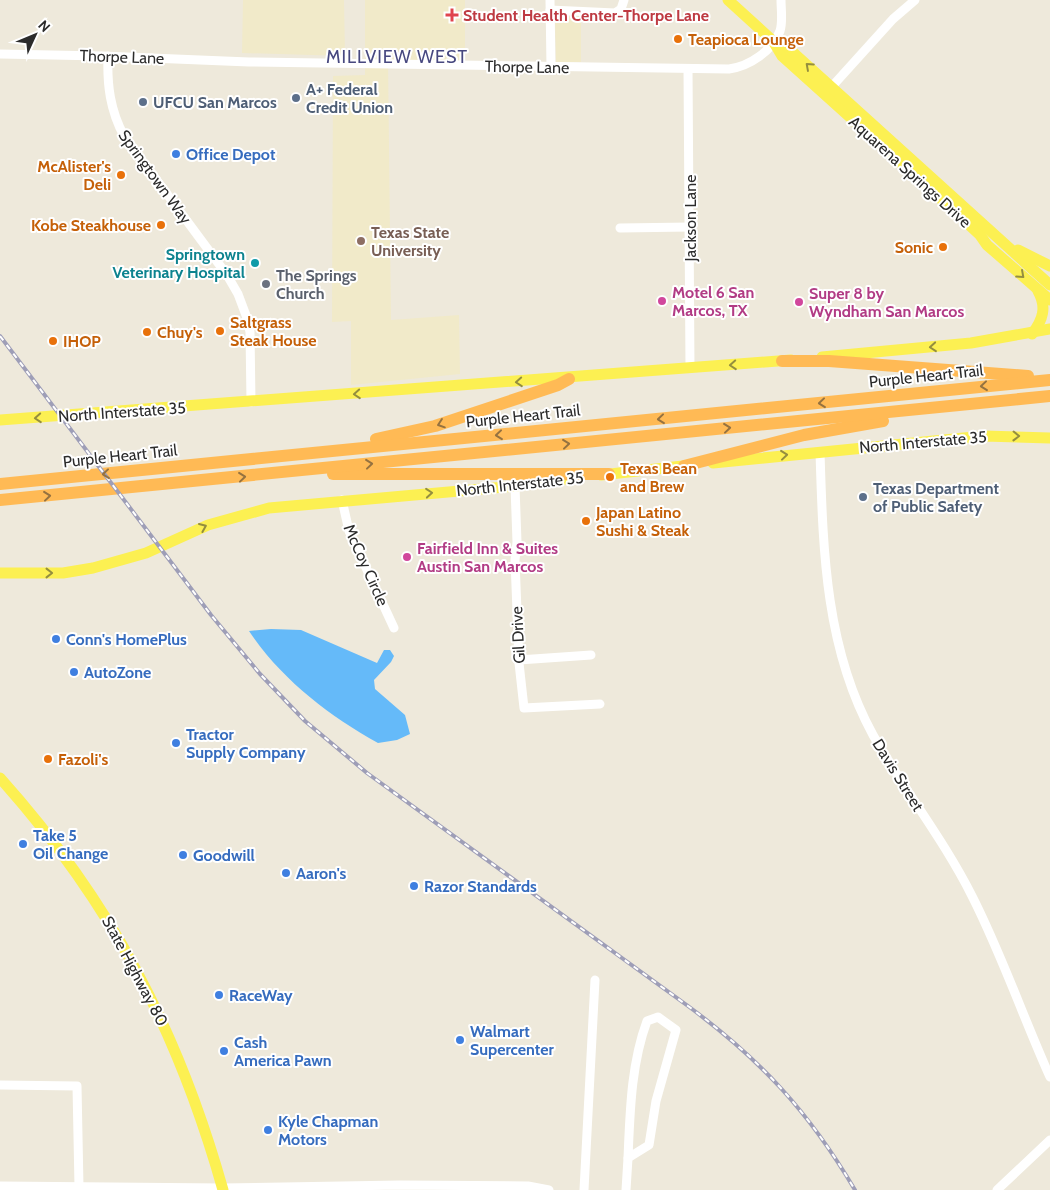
<svg xmlns="http://www.w3.org/2000/svg" width="1050" height="1190" viewBox="0 0 1050 1190" font-family="Cabin,sans-serif">
  <style>
    .education { fill: #f1eac9 }
    .water { fill: #65baf9 }
    .lines { fill: none; stroke-linecap: round; stroke-linejoin: round }
    .minor { stroke: #fff; stroke-width: 9 }
    .major { stroke: #fcf052; stroke-width: 11 }
    .highway { stroke: #ffba55; stroke-width: 12 }
    .rail-casing { stroke: #9e9eb7; stroke-width: 4 }
    .rail { stroke: #fff; stroke-width: 2; stroke-dasharray: 5.5; stroke-linecap: butt }
    .oneway { stroke: #948e3e }
    .oneway2 { stroke: #957240 }
    .health-dot { fill: #e0444e; stroke: #fff; stroke-width: 2 }
    .food-dot { fill: #e8710a; stroke: #fff; stroke-width: 2 }
    .service-dot { fill: #5c6f8a; stroke: #fff; stroke-width: 2 }
    .shop-dot { fill: #3f7fe0; stroke: #fff; stroke-width: 2 }
    .education-dot { fill: #8d6e63; stroke: #fff; stroke-width: 2 }
    .culture-dot { fill: #0f9aa8; stroke: #fff; stroke-width: 2 }
    .worship-dot { fill: #6b7280; stroke: #fff; stroke-width: 2 }
    .hotel-dot { fill: #d1479c; stroke: #fff; stroke-width: 2 }
    .labels { text-anchor: middle; dominant-baseline: central; stroke-width: 4; stroke-linejoin: round; paint-order: stroke }
    .health-label { font-size: 16px; font-weight: bold; fill: #be3a42; stroke: #fff; text-anchor: start }
    .food-label { font-size: 16px; font-weight: bold; fill: #c56008; stroke: #fff; text-anchor: start }
    .street-label { font-size: 16px; fill: #2b2b2b; stroke: #fff }
    .service-label { font-size: 16px; font-weight: bold; fill: #4e5e75; stroke: #fff; text-anchor: start }
    .shop-label { font-size: 16px; font-weight: bold; fill: #366cbe; stroke: #fff; text-anchor: start }
    .education-label { font-size: 16px; font-weight: bold; fill: #785e54; stroke: #fff; text-anchor: start }
    .culture-label { font-size: 16px; font-weight: bold; fill: #0d838f; stroke: #fff; text-anchor: end }
    .worship-label { font-size: 16px; font-weight: bold; fill: #5b616d; stroke: #fff; text-anchor: start }
    .hotel-label { font-size: 16px; font-weight: bold; fill: #b23c85; stroke: #fff; text-anchor: start }
    .neighbourhood-label { font-size: 18px; letter-spacing: 1px; fill: #47487f; stroke: #fff }
  </style>
  <rect width="100%" height="100%" fill="#eee9db"/>
  <g class="education">
    <path d="M243,0H344L345,56L242,53Z"/>
    <path d="M365,0H470H465V61L388,60L391,320L459,315L460,374L351,385V321L332,322L333,76L365,75Z"/>
    <path d="M557,16H581V62H556L555,18Z"/>
  </g>
  <path class="water" d="M271,629L301,630L377,663L384,650H390L394,656L391,662L374,680L375,689L405,715L410,734L397,740L378,743C328,715 281,679 249,631Z"/>
  <g class="lines">
    <g class="minor">
      <path d="M550,0L551,67"/>
      <path d="M550,10L615,13L621,9L624,0"/>
      <path d="M0,54L102,56L249,62L729,69C750,66 772,51 780,31C783,22 781,10 781,0"/>
      <path d="M108,56C107,85 110,110 124,136L227,275L238,294L247,318L250,332L251,402"/>
      <path d="M688,69L690,368"/>
      <path d="M827,92L893,19L915,0"/>
      <path d="M620,228L690,227"/>
      <path d="M820,452C823,549 825,648 873,735C904,790 944,840 972,896C1002,955 1023,1017 1050,1077"/>
      <path d="M515,486L517,542L515,560L519,663L524,708L600,704"/>
      <path d="M342,500L349,531L394,628"/>
      <path d="M519,660L591,655"/>
      <path d="M658,1017L676,1030L656,1101L649,1145L628,1158C630,1112 631,1064 647,1021Z"/>
      <path d="M0,1085L77,1086L79,1187"/>
      <path d="M0,1186L223,1188L400,1185L528,1186L549,1190"/>
      <path d="M584,1190L595,980"/>
      <path d="M626,1190L628,1158"/>
      <path d="M997,1190L1050,1140"/>
    </g>
    <g class="major">
      <path d="M728,0L773,41L782,56L953,210L980,235L987,245L1050,300"/>
      <path d="M773,41L785,45L797,56L1050,285"/>
      <path d="M1018,250L1050,266"/>
      <path d="M1032,334C1043,320 1047,307 1038,291"/>
      <path d="M822,357L971,343L1050,329"/>
      <path d="M0,420L791,360"/>
      <path d="M713,463L984,436L1050,438"/>
      <path d="M601,475L692,465"/>
      <path d="M0,573H63L93,568L146,553L208,525L269,508L515,486L573,478"/>
      <path d="M0,778C111,902 178,1030 223,1190"/>
    </g>
    <g class="highway">
      <path d="M782,361H829L1028,376"/>
      <path d="M376,439L435,426L558,385L569,379"/>
      <path d="M684,466L804,435L883,421"/>
      <path d="M333,474H609"/>
      <path d="M0,484L1050,380"/>
      <path d="M0,500L1050,396"/>
    </g>
    <g class="rail-casing">
      <path id="rail" d="M0,336L211,615L260,674L305,721L367,773L688,1006C761,1060 809,1112 855,1190"/>
    </g>
    <use href="#rail" class="rail"/>
  </g>
  <defs><path id="oneway-chevron" d="M-2-3.5L2.5 0L-2 3.5" fill="none" stroke-width="1.6" stroke-linecap="round" stroke-linejoin="round" transform="scale(1.25)"/></defs>
  <g class="oneway">
    <use href="#oneway-chevron" transform="translate(809 66) rotate(-138)"/>
    <use href="#oneway-chevron" transform="translate(1021 275) rotate(42)"/>
    <use href="#oneway-chevron" transform="translate(933 347) rotate(175)"/>
    <use href="#oneway-chevron" transform="translate(733 365) rotate(176)"/>
    <use href="#oneway-chevron" transform="translate(519 382) rotate(176)"/>
    <use href="#oneway-chevron" transform="translate(357 394) rotate(176)"/>
    <use href="#oneway-chevron" transform="translate(38 418) rotate(176)"/>
    <use href="#oneway-chevron" transform="translate(1016 436) rotate(1)"/>
    <use href="#oneway-chevron" transform="translate(784 455) rotate(-6)"/>
    <use href="#oneway-chevron" transform="translate(429 493) rotate(-5)"/>
    <use href="#oneway-chevron" transform="translate(203 527) rotate(-23)"/>
    <use href="#oneway-chevron" transform="translate(49 573)"/>
  </g>
  <g class="oneway2">
    <use href="#oneway-chevron" transform="translate(984 386) rotate(174)"/>
    <use href="#oneway-chevron" transform="translate(822 403) rotate(174)"/>
    <use href="#oneway-chevron" transform="translate(661 419) rotate(174)"/>
    <use href="#oneway-chevron" transform="translate(441 424) rotate(161)"/>
    <use href="#oneway-chevron" transform="translate(727 428) rotate(-6)"/>
    <use href="#oneway-chevron" transform="translate(499 435) rotate(174)"/>
    <use href="#oneway-chevron" transform="translate(566 444) rotate(-6)"/>
    <use href="#oneway-chevron" transform="translate(369 464) rotate(-6)"/>
    <use href="#oneway-chevron" transform="translate(106 474) rotate(174)"/>
    <use href="#oneway-chevron" transform="translate(242 477) rotate(-6)"/>
    <use href="#oneway-chevron" transform="translate(47 496) rotate(-6)"/>
  </g>
  <path class="health-dot" d="M449.5 7.5h5v5h5v5h-5v5h-5v-5h-5v-5h5z"/>
  <g class="food-dot">
    <circle cx="678" cy="39" r="5"/>
    <circle cx="121" cy="175" r="5"/>
    <circle cx="161" cy="225" r="5"/>
    <circle cx="943" cy="247" r="5"/>
    <circle cx="220" cy="331" r="5"/>
    <circle cx="147" cy="332" r="5"/>
    <circle cx="53" cy="341" r="5"/>
    <circle cx="610" cy="477" r="5"/>
    <circle cx="586" cy="521" r="5"/>
    <circle cx="48" cy="759" r="5"/>
  </g>
  <g class="service-dot">
    <circle cx="296" cy="98" r="5"/>
    <circle cx="143" cy="102" r="5"/>
    <circle cx="863" cy="497" r="5"/>
  </g>
  <g class="shop-dot">
    <circle cx="176" cy="154" r="5"/>
    <circle cx="56" cy="639" r="5"/>
    <circle cx="74" cy="672" r="5"/>
    <circle cx="176" cy="743" r="5"/>
    <circle cx="23" cy="844" r="5"/>
    <circle cx="183" cy="855" r="5"/>
    <circle cx="286" cy="873" r="5"/>
    <circle cx="414" cy="886" r="5"/>
    <circle cx="219" cy="995" r="5"/>
    <circle cx="460" cy="1040" r="5"/>
    <circle cx="224" cy="1051" r="5"/>
    <circle cx="268" cy="1130" r="5"/>
  </g>
  <circle class="education-dot" cx="361" cy="241" r="5"/>
  <circle class="culture-dot" cx="255" cy="263" r="5"/>
  <circle class="worship-dot" cx="266" cy="284" r="5"/>
  <g class="hotel-dot">
    <circle cx="662" cy="301" r="5"/>
    <circle cx="799" cy="302" r="5"/>
    <circle cx="407" cy="557" r="5"/>
  </g>
  <g class="labels">
    <g class="health-label">
      <text x="463" y="15">Student Health Center-Thorpe Lane</text>
    </g>
    <g class="food-label">
      <text x="688" y="39">Teapioca Lounge</text>
      <text x="111" y="166" text-anchor="end">McAlister's<tspan x="111" dy="18">Deli</tspan></text>
      <text x="151" y="225" text-anchor="end">Kobe Steakhouse</text>
      <text x="933" y="247" text-anchor="end">Sonic</text>
      <text x="230" y="322">Saltgrass<tspan x="230" dy="18">Steak House</tspan></text>
      <text x="157" y="332">Chuy's</text>
      <text x="63" y="341">IHOP</text>
      <text x="620" y="468">Texas Bean<tspan x="620" dy="18">and Brew</tspan></text>
      <text x="596" y="512">Japan Latino<tspan x="596" dy="18">Sushi &amp; Steak</tspan></text>
      <text x="58" y="759">Fazoli's</text>
    </g>
    <g class="street-label">
      <text transform="translate(122 57) rotate(2)">Thorpe Lane</text>
      <text transform="translate(527 67) rotate(1)">Thorpe Lane</text>
      <text transform="translate(910 172) rotate(42)">Aquarena Springs Drive</text>
      <text transform="translate(155 177) rotate(54)">Springtown Way</text>
      <text transform="translate(690 218) rotate(-90)">Jackson Lane</text>
      <text transform="translate(926 376) rotate(-6)">Purple Heart Trail</text>
      <text transform="translate(122 412) rotate(-4)">North Interstate 35</text>
      <text transform="translate(523 416) rotate(-6)">Purple Heart Trail</text>
      <text transform="translate(923 442) rotate(-5)">North Interstate 35</text>
      <text transform="translate(120 456) rotate(-6)">Purple Heart Trail</text>
      <text transform="translate(520 484) rotate(-6)">North Interstate 35</text>
      <text transform="translate(366 565) rotate(66)">McCoy Circle</text>
      <text transform="translate(518 635) rotate(-93)">Gil Drive</text>
      <text transform="translate(898 775) rotate(58)">Davis Street</text>
      <text transform="translate(135 971) rotate(62)">State Highway 80</text>
    </g>
    <g class="service-label">
      <text x="306" y="89">A+ Federal<tspan x="306" dy="18">Credit Union</tspan></text>
      <text x="153" y="102">UFCU San Marcos</text>
      <text x="873" y="488">Texas Department<tspan x="873" dy="18">of Public Safety</tspan></text>
    </g>
    <g class="shop-label">
      <text x="186" y="154">Office Depot</text>
      <text x="66" y="639">Conn's HomePlus</text>
      <text x="84" y="672">AutoZone</text>
      <text x="186" y="734">Tractor<tspan x="186" dy="18">Supply Company</tspan></text>
      <text x="33" y="835">Take 5<tspan x="33" dy="18">Oil Change</tspan></text>
      <text x="193" y="855">Goodwill</text>
      <text x="296" y="873">Aaron's</text>
      <text x="424" y="886">Razor Standards</text>
      <text x="229" y="995">RaceWay</text>
      <text x="470" y="1031">Walmart<tspan x="470" dy="18">Supercenter</tspan></text>
      <text x="234" y="1042">Cash<tspan x="234" dy="18">America Pawn</tspan></text>
      <text x="278" y="1121">Kyle Chapman<tspan x="278" dy="18">Motors</tspan></text>
    </g>
    <g class="education-label">
      <text x="371" y="232">Texas State<tspan x="371" dy="18">University</tspan></text>
    </g>
    <g class="culture-label">
      <text x="245" y="254">Springtown<tspan x="245" dy="18">Veterinary Hospital</tspan></text>
    </g>
    <g class="worship-label">
      <text x="276" y="275">The Springs<tspan x="276" dy="18">Church</tspan></text>
    </g>
    <g class="hotel-label">
      <text x="672" y="292">Motel 6 San<tspan x="672" dy="18">Marcos, TX</tspan></text>
      <text x="809" y="293">Super 8 by<tspan x="809" dy="18">Wyndham San Marcos</tspan></text>
      <text x="417" y="548">Fairfield Inn &amp; Suites<tspan x="417" dy="18">Austin San Marcos</tspan></text>
    </g>
    <g class="neighbourhood-label">
      <text x="397" y="57">MILLVIEW WEST</text>
    </g>
  </g>
  <g transform="translate(35 35) rotate(46)" stroke="#ffffff" stroke-width="4" paint-order="stroke">
  <path d="M0-4L9 19L0 12L-9 19Z" fill="#2b2b2b"/>
  <text y="-8" font-size="14" font-weight="bold" text-anchor="middle" fill="#2b2b2b">N</text>
  </g>
</svg>
